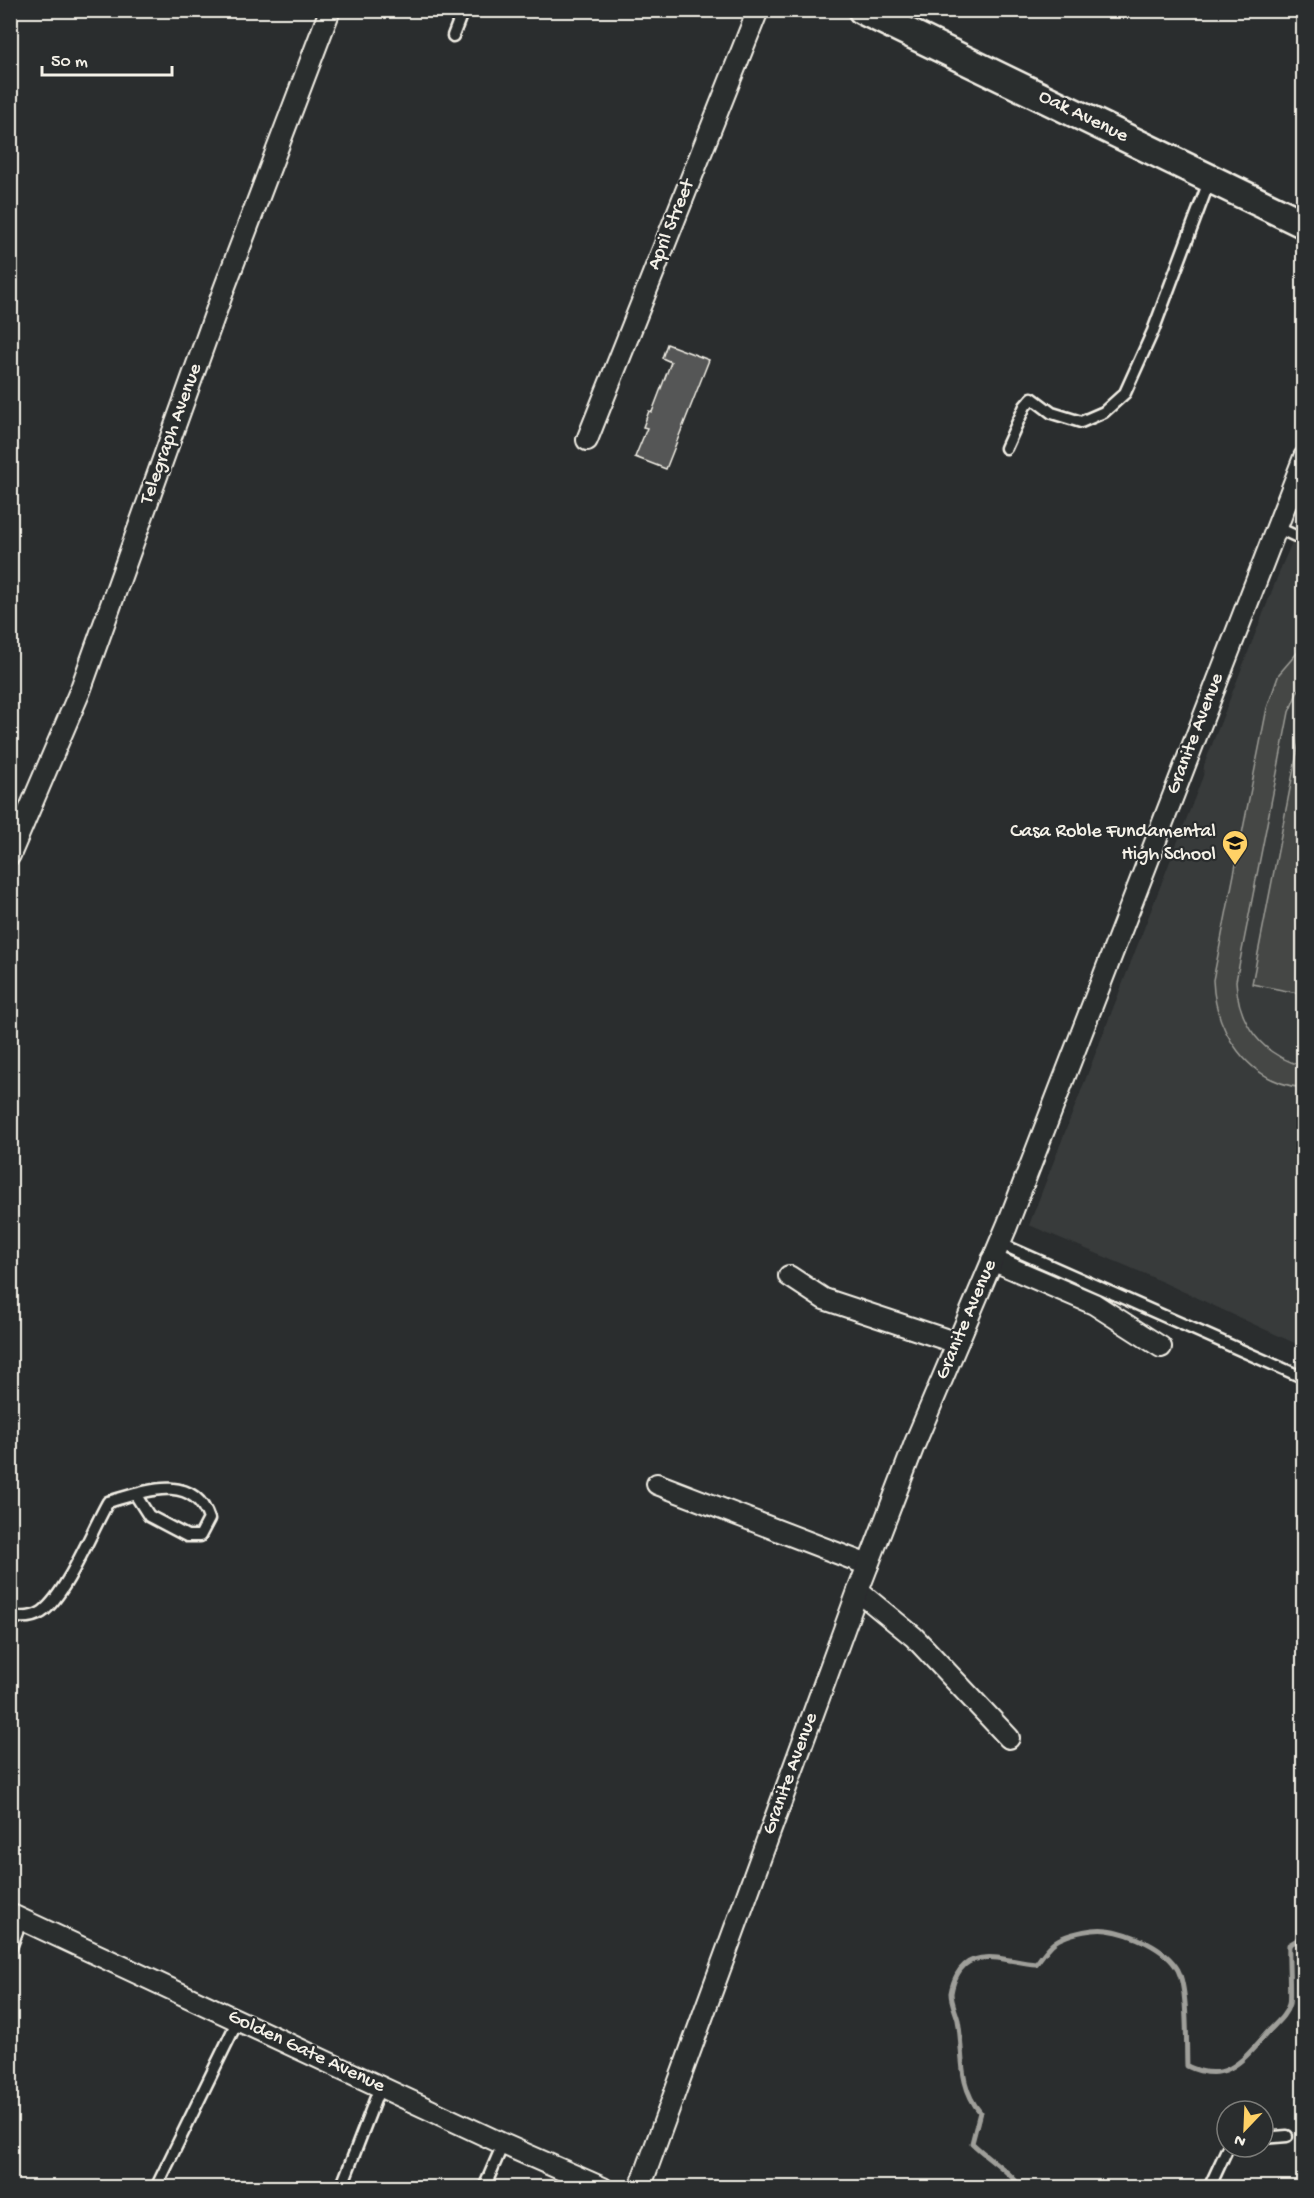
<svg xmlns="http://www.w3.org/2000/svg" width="1314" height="2198" viewBox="0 0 1314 2198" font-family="'Gochi Hand',sans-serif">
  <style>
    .built { fill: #373a3a }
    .green { fill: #444645; stroke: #9c9c96; stroke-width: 1.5 }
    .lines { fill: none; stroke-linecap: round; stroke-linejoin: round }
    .stream { stroke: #9f9f9a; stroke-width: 5 }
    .building { fill: #555756; stroke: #f4f1e8; stroke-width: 1.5 }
    .lane-casing { stroke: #f4f1e8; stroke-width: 15 }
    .street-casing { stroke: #f4f1e8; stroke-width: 24 }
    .secondary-casing { stroke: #f4f1e8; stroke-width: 32 }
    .lane { stroke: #2a2d2e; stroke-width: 10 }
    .street { stroke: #2a2d2e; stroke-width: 20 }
    .secondary { stroke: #2a2d2e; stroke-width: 27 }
    .labels { text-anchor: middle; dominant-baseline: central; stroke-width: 4.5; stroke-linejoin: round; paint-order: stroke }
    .street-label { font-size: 20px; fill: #f4f1e8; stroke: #2a2d2e }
    .poi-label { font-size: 20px; fill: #f4f1e8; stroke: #2a2d2e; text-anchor: end }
  </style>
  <rect width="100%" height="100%" fill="#2a2d2e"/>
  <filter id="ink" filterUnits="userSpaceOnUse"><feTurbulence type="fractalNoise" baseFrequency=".0167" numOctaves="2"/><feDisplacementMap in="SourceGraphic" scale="12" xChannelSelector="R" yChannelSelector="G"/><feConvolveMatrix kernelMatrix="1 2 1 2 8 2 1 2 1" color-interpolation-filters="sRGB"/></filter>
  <g filter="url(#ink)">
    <path class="built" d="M1303,518V1347L1143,1273L1029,1225L1203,776L1204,765L1282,565Z"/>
    <g class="green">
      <path d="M1303,646V679L1289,712L1236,981C1238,1024 1262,1055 1303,1066V1088C1248,1082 1215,1032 1213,980L1267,708L1279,674Z"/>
      <path d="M1303,722V994L1252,984Z"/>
    </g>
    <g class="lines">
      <path class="stream" d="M1021,2188C1010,2171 987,2158 972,2143L980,2112C957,2085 964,2052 958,2020C956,2012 951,2002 951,1993C953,1981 959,1965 973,1960C994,1953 1015,1963 1036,1964C1043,1955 1051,1942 1062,1938C1073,1933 1094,1928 1107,1930C1130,1933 1166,1948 1178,1970C1188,1990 1186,2042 1187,2066C1226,2085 1243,2060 1267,2033C1275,2024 1286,2016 1289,2004C1291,1998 1288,1956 1289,1945L1304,1936"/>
    </g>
    <path class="building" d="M667,344L709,360L666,469L635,457L647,428L643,427L649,411L652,412L671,362L662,358Z"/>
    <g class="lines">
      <g class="lane-casing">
        <g id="lane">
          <path d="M453,36L463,10"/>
          <path d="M1006,448L1025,406L1032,398L1052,413L1081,422L1104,412L1125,393L1153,331L1210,179"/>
          <path d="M1276,527L1304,540"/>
          <path d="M999,1243L1304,1378"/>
          <path d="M10,1616C20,1618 33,1618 42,1612C66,1595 92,1530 108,1502C143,1492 193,1471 209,1519L200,1536H187L149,1516L135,1494"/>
          <path d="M10,1950L22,1919"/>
          <path d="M1263,2138L1287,2136"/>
          <path d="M156,2188L238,2020"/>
          <path d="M341,2188L380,2087"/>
          <path d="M484,2188L503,2144"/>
          <path d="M1209,2188L1228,2147"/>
        </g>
      </g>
      <g class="street-casing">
        <g id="street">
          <path d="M587,440L758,10"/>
          <path d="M10,855L80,691L224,289L330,10"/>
          <path d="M992,1260L1094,1304L1161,1347"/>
          <path d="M789,1276L824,1299L957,1343"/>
          <path d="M657,1484L868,1565"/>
          <path d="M858,1591L914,1637L1009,1738"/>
          <path d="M10,1914L503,2144L603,2188"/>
          <path d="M640,2188L858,1591L915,1443L1007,1226L1304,457"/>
        </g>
      </g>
      <g class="secondary-casing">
        <path id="secondary" d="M862,10L1304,224"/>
      </g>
      <use href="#lane" class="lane"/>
      <use href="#street" class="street"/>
      <use href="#secondary" class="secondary"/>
    </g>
  </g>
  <defs>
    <g id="school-pin" transform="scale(1.35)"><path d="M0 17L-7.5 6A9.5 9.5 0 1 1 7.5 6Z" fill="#ffd166" stroke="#2a2d2e"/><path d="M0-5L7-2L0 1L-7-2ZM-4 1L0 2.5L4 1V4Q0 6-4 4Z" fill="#111"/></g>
  </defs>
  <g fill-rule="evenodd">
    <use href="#school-pin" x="1235" y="843"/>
  </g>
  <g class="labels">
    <g class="street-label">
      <text transform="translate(1083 117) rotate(26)">Oak Avenue</text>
      <text transform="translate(672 225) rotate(-68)">April Street</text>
      <text transform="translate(172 434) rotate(-70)">Telegraph Avenue</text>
      <text transform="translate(1196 734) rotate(-69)">Granite Avenue</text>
      <text transform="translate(967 1320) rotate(-67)">Granite Avenue</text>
      <text transform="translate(791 1774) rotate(-70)">Granite Avenue</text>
      <text transform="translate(306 2052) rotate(25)">Golden Gate Avenue</text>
    </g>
    <g class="poi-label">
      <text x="1216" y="832">Casa Roble Fundamental<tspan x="1216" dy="23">High School</tspan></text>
    </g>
  </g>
  <rect width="1314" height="2198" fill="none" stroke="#2a2d2e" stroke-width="36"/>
  <rect x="18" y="18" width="1278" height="2162" fill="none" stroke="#f4f1e8" stroke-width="2" filter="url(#ink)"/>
  <g transform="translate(1245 2129) rotate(203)"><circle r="28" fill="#2a2d2e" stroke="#7b7b78" stroke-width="1.5"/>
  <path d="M0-4.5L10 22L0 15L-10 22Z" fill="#ffd166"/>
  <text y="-9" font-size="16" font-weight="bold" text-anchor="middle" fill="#f4f1e8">N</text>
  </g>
  <path d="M42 66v9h130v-9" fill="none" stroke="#f4f1e8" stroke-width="3"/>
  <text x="51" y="66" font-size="18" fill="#f4f1e8" stroke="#2a2d2e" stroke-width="4.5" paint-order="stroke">50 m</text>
</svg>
